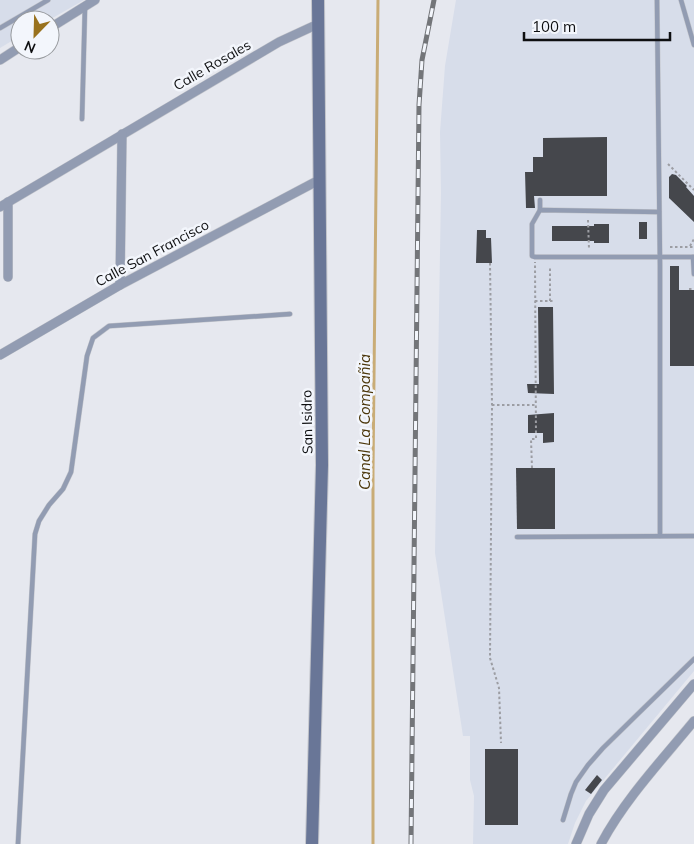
<svg xmlns="http://www.w3.org/2000/svg" width="694" height="844" viewBox="0 0 694 844" font-family="Mulish,sans-serif">
  <style>
    .built { fill: #d7ddea }
    .lines { fill: none; stroke-linecap: round; stroke-linejoin: round }
    .stream { stroke: #c9ac76; stroke-width: 3 }
    .building { fill: #45474c }
    .lane-casing { stroke: #c3c5cb; stroke-width: 5.5 }
    .street-casing { stroke: #c3c5cb; stroke-width: 10 }
    .secondary-casing { stroke: #c3c5cb; stroke-width: 14 }
    .path { stroke: #9c9da3; stroke-width: 2; stroke-dasharray: 2.5 2.5; stroke-linecap: butt }
    .lane { stroke: #929cb2; stroke-width: 4.5 }
    .street { stroke: #929cb2; stroke-width: 9 }
    .secondary { stroke: #697697; stroke-width: 12 }
    .rail-casing { stroke: #737579; stroke-width: 5 }
    .rail { stroke: #f3f6fc; stroke-width: 3; stroke-dasharray: 9; stroke-linecap: butt }
    .labels { text-anchor: middle; dominant-baseline: central; stroke-width: 5; stroke-linejoin: round; paint-order: stroke }
    .street-label { font-size: 14px; fill: #0e0f11; stroke: #f3f6fc }
    .water-label { font-size: 15px; font-style: italic; fill: #4c370b; stroke: #f3f6fc }
  </style>
  <rect width="100%" height="100%" fill="#e6e8ef"/>
  <g class="built">
    <path d="M0,0H84L49,20H20V36L0,48Z"/>
    <path d="M456,0H694V671L586,801L575,823L568,844H473L474,796L470,780V736H463L435,553L441,193L440,132L445,66Z"/>
  </g>
  <g class="lines">
    <path class="stream" d="M373,844V470L378,0"/>
  </g>
  <g class="building">
    <path d="M607,137V196H534L535,208H526L525,172H533V157H543V138Z"/>
    <path d="M672,174L676,175L687,186L686,187L694,196V222L669,198V177Z"/>
    <rect x="639" y="222" width="8" height="17"/>
    <path d="M594,224H609V243H594V241H552V226H594Z"/>
    <path d="M477,230H486V238H491L492,263H476Z"/>
    <path d="M670,266H679V290H694V366H670Z"/>
    <path d="M538,307H553L554,394L528,393L527,384H539Z"/>
    <path d="M554,413V442L543,443V433H528V415Z"/>
    <path d="M516,468H555V529H517Z"/>
    <rect x="485" y="749" width="33" height="76"/>
    <path d="M597,775L602,780L591,794L585,790Z"/>
  </g>
  <g class="lines">
    <g class="lane-casing">
      <g id="lane">
        <path d="M657,0L660,265V536"/>
        <path d="M681,0L694,45"/>
        <path d="M0,28L48,0"/>
        <path d="M82,119L85,6"/>
        <path d="M540,200V210"/>
        <path d="M659,212L540,210L532,224V256L535,257H694"/>
        <path d="M693,257L694,274"/>
        <path d="M517,537L694,536"/>
        <path d="M563,820L571,794L576,782L588,765L603,748L694,659"/>
        <path d="M18,844L35,534L39,521L49,505L63,489L71,472L87,356L93,338L109,326L290,314"/>
      </g>
    </g>
    <g class="street-casing">
      <g id="street">
        <path d="M50,28L95,0"/>
        <path d="M0,60L20,47"/>
        <path d="M8,202V277"/>
        <path d="M0,207L279,42L318,24"/>
        <path d="M120,285L122,134"/>
        <path d="M0,355L120,285L319,180"/>
        <path d="M576,844L589,814L604,790L694,684"/>
        <path d="M601,844C625,799 662,760 694,721"/>
      </g>
    </g>
    <g class="secondary-casing">
      <path id="secondary" d="M312,844L322,465L318,0"/>
    </g>
    <g class="path">
      <path d="M668,164L694,190"/>
      <path d="M588,220L589,249"/>
      <path d="M690,246L694,239"/>
      <path d="M670,247H694"/>
      <path d="M490,263L492,405L490,658L499,688L501,743"/>
      <path d="M689,289H694"/>
      <path d="M535,301H553"/>
      <path d="M550,301V266"/>
      <path d="M492,405H536"/>
      <path d="M532,468L531,439H536L535,262"/>
    </g>
    <use href="#lane" class="lane"/>
    <use href="#street" class="street"/>
    <use href="#secondary" class="secondary"/>
    <g class="rail-casing">
      <path id="rail" d="M411,844L419,105L422,60L434,0"/>
    </g>
    <use href="#rail" class="rail"/>
  </g>
  <g class="labels">
    <g class="street-label">
      <text transform="translate(212 65) rotate(-30)">Calle Rosales</text>
      <text transform="translate(152 253) rotate(-28)">Calle San Francisco</text>
      <text transform="translate(307 422) rotate(-91)">San Isidro</text>
    </g>
    <g class="water-label">
      <text transform="translate(364 422) rotate(-90)">Canal La Compañia</text>
    </g>
  </g>
  <g transform="translate(35 35) rotate(203)"><circle r="24" fill="#f3f6fc" stroke="#979a9e"/>
  <path d="M0-4L9 19L0 12L-9 19Z" fill="#99721e"/>
  <text y="-8" font-size="14" font-weight="bold" text-anchor="middle" fill="#0e0f11">N</text>
  </g>
  <path d="M524 32v8h146v-8" fill="none" stroke="#0e0f11" stroke-width="2.5"/>
  <text x="532" y="32" font-size="15" fill="#0e0f11" stroke="#f3f6fc" stroke-width="4" paint-order="stroke">100 m</text>
</svg>
